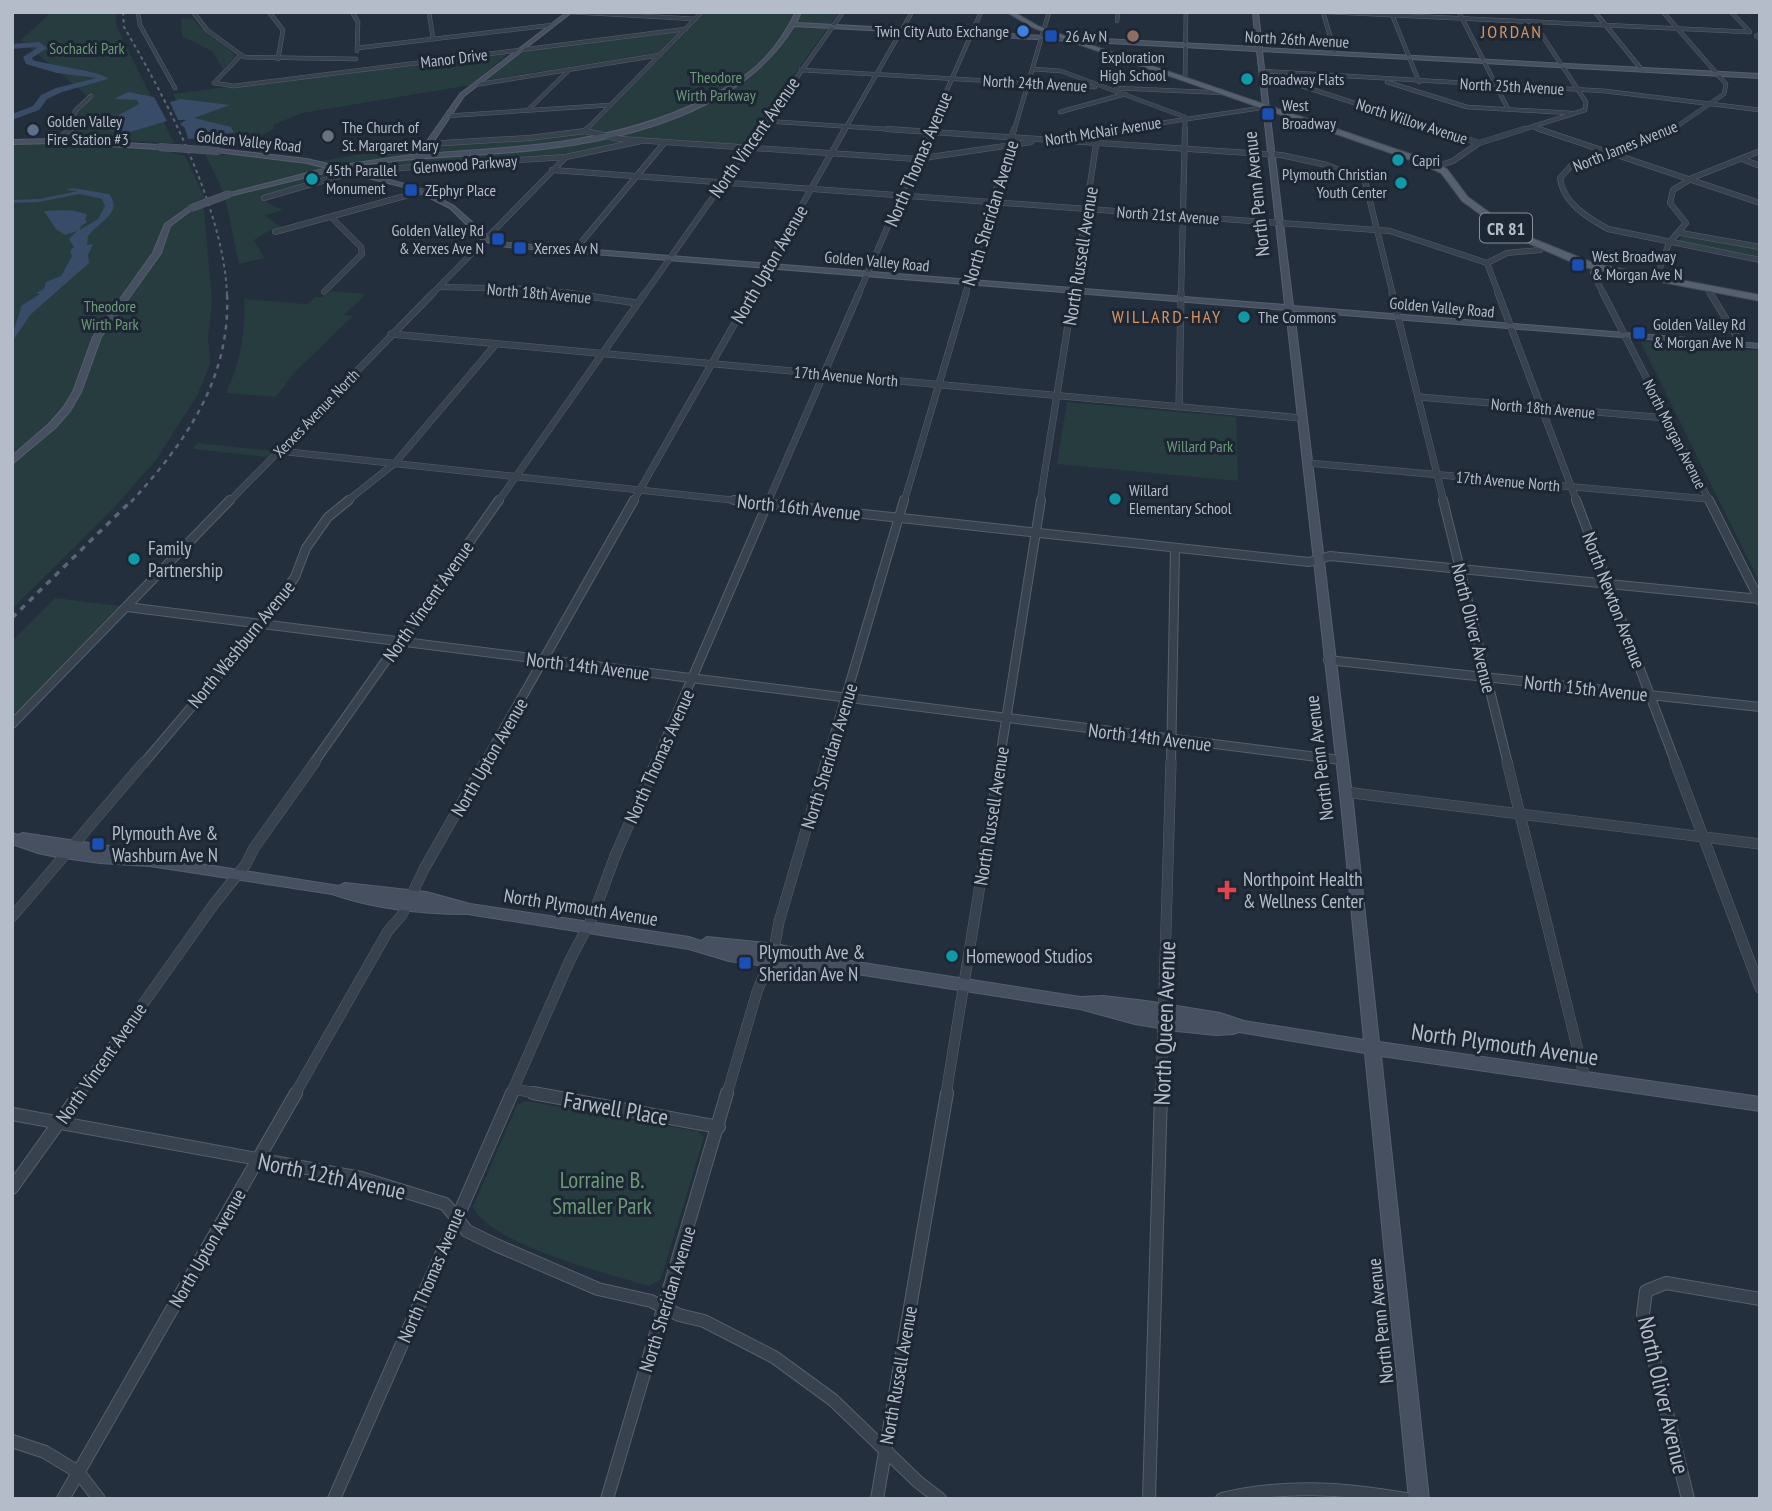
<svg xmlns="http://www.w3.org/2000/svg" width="1772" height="1511" viewBox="0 0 1772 1511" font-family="'PT Sans Narrow',sans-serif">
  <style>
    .green { fill: #263c3f }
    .water { fill: #394c67 }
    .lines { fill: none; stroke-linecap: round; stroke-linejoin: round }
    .river { fill: #394c67; fill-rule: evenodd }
    .street-far5-casing { stroke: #565f6c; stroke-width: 4.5 }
    .street-far4-casing { stroke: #565f6c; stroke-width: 6 }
    .street-far3-casing { stroke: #565f6c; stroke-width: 7 }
    .street-far2-casing { stroke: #565f6c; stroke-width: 10 }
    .street-far1-casing { stroke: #565f6c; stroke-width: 11 }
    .street-casing { stroke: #565f6c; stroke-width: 14 }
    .secondary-casing { stroke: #565f6c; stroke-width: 2 }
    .primary-casing { stroke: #414a57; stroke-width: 2 }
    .street-far5 { stroke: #38414e; stroke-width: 3.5 }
    .street-far4 { stroke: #38414e; stroke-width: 5 }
    .street-far3 { stroke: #38414e; stroke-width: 6 }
    .street-far2 { stroke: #38414e; stroke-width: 8 }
    .street-far1 { stroke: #38414e; stroke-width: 10 }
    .street { stroke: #38414e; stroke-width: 12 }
    .secondary { fill: #465061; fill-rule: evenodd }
    .primary { fill: #56606e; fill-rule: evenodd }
    .rail-far2 { stroke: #5a6575; stroke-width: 2; stroke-dasharray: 3.5 3.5; stroke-linecap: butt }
    .rail-far1 { stroke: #5a6575; stroke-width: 2.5; stroke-dasharray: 5 5; stroke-linecap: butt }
    .rail { stroke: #5a6575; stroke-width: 3.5; stroke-dasharray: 6 6; stroke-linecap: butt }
    .secondary-bridge-casing { stroke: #565f6c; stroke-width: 8; stroke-linecap: butt }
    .secondary-bridge { stroke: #465061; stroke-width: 7 }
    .shop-dot { fill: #3f7fe0; stroke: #1d2633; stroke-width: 2.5 }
    .transit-dot { fill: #1a4fb4; stroke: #1d2633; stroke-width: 2.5 }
    .education-dot { fill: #8d6e63; stroke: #1d2633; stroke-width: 2.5 }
    .culture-dot { fill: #0f9aa8; stroke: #1d2633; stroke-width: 2.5 }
    .service-dot { fill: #5c6f8a; stroke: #1d2633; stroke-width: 2.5 }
    .worship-dot { fill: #6b7280; stroke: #1d2633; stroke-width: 2.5 }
    .health-dot { fill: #e0444e; stroke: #1d2633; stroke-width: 2.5 }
    .labels { text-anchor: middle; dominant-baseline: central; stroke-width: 6; stroke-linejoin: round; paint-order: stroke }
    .far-poi-label { font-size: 16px; fill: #b4bcc9; stroke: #1d2633; text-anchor: start }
    .far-street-label { font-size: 16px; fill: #b4bcc9; stroke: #1d2633 }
    .far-park-label { font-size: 16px; fill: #6b9a76; stroke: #1d2633 }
    .far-neighbourhood-label { font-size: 18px; letter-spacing: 2px; fill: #d59563; stroke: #1d2633 }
    .shield { fill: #1d2633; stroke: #878f9c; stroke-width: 2 }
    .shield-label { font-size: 18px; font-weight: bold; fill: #b4bcc9 }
    .street-label { font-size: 19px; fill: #b4bcc9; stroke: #1d2633 }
    .poi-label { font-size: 19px; fill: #b4bcc9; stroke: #1d2633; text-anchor: start }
    .near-street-label { font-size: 23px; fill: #b4bcc9; stroke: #1d2633 }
    .near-park-label { font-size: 23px; fill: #6b9a76; stroke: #1d2633 }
  </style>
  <rect width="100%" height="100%" fill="#242f3e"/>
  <g class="green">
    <path d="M52,12H116V24L121,36L174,143L72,138V119L87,100L85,94L21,40Z"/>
    <path d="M706,12H839L744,145L624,138L590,130Z"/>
    <path d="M192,18L201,28L236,56L223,69L212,51L182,36L181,19Z"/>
    <path d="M679,32L658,53L486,80L523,51Z"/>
    <path d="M500,53L507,55L470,85L302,113L273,125V129L243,146H201L200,140L231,133L234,129L223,126L193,131L173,94Z"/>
    <path d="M584,132L632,141L562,156L387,169L341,175L260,199L283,210L265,215L282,228L270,230L254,240L264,258L239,264L225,197L232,192L224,193L205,154L258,156L304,164L397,148Z"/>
    <path d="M48,143L160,149L185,156L205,198L190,203L192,210L202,205L204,209L212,301L208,337L210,364L198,394L156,460L111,511L12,609V144Z"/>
    <path d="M1687,236L1760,249V258L1679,241L1681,237Z"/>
    <path d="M332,291L366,294L344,315L353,316L294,373L276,397L226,393C240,364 246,331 244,299L307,304L315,297H322Z"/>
    <path d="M1640,341L1760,351V583Z"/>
    <path d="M1067,402L1236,417L1238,481L1057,464Z"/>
    <path d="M197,443L273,451L267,457L193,449Z"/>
    <path d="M55,598L120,606L12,716V641Z"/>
    <path d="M525,1101L697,1131L704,1137L661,1279L649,1286C608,1274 490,1244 473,1207L517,1105Z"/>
  </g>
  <g class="water">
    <path d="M128,92L154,97L167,121L127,133L107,130V125L120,119L117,116L139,104L137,100L114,99Z"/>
    <path d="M181,99L230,105L194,118L231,127L234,132L217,137L188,139L185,128L180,124L186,120H178L170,102Z"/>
    <path d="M72,188L109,194C124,213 98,222 88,236L87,245L93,244L88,255L89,263L30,315L12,342C12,327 19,320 21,306L40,294L36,293L44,289L46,282L61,276L72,256L70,251L74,247L69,239L77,231L65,235L56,229L44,211C59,211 74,208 87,215L85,220L87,222L81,226L80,230L98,219L105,206L102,199L80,194L38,202L12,203V200L40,199L78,191L65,190Z"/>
  </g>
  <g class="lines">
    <path class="river" d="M39,42L47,48L32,58L33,60C47,65 102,71 108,79L62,92L47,99L39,110L12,120V114L33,106L41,95L56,88L97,78L57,73L26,64L23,57L37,48L35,47L12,49V44Z"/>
    <g class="street-far5-casing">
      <g id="street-far5">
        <path d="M138,12L140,25L175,88"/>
        <path d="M193,12L207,30L244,57L356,59"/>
        <path d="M269,12L283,30L278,59"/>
        <path d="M352,12L358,22L357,51"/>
        <path d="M429,12L433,39"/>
        <path d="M570,12L696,19"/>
        <path d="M1323,12L1335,53"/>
        <path d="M1328,12L1750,32L1731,12"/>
        <path d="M1391,12L1419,82"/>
        <path d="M1459,12L1508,109"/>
        <path d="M1595,12L1642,70"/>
        <path d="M1663,12L1726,84L1724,94L1679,125L1664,131"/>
        <path d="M1117,21L1118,12"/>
        <path d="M1760,34L1756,36L1760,39"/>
        <path d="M357,48L553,25"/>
        <path d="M240,56L214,83L234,86L686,29"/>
        <path d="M1033,69L1061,71L1185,117V131"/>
        <path d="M801,70L1095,87"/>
        <path d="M1263,71L1605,91L1760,110"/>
        <path d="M1271,76L1441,131"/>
        <path d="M1185,79L1186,12"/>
        <path d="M1387,82L1467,107L1571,113"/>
        <path d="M474,85L660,55"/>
        <path d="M1116,88L1226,93"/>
        <path d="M528,110L569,70"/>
        <path d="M1060,112L1125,94"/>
        <path d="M446,116L611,105"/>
        <path d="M765,121L914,131"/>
        <path d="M1533,127L1545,131"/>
        <path d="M70,131L75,111L91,96"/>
        <path d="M585,131L702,12"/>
        <path d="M759,131L843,12"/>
        <path d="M844,131L912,12"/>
        <path d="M929,131L981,12"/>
        <path d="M1014,131L1049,12"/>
        <path d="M1108,131L1267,107"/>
        <path d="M1518,131L1585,110L1586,102L1534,23"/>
      </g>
    </g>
    <g class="street-far4-casing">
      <g id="street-far4">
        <path d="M887,129L1281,155L1327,165L1365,181L1393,295"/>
        <path d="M1436,129L1479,143"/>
        <path d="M1539,129L1760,203"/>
        <path d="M1668,129L1571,166L1560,178C1563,203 1588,218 1608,229L1760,260"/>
        <path d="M585,131L587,129"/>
        <path d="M1066,137L1119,129"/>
        <path d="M57,141L70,129"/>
        <path d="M427,144L529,138L585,131L620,139L917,159L1031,142"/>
        <path d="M1742,159L1760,166"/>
        <path d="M1435,167L1453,161L1479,143L1524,129"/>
        <path d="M552,170L1390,231L1487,263"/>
        <path d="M366,175L400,168L566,157"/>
        <path d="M264,198L339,176"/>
        <path d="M275,232L423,191"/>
        <path d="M1681,233L1760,247"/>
        <path d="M574,251L665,142"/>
        <path d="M1487,263L1499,295"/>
        <path d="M1487,263L1507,253L1540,250"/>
        <path d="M1598,267L1593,273L1604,295"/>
        <path d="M1656,279L1669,243L1686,223L1670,203L1673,190L1692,178L1760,151"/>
        <path d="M440,287L537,289L579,295"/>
        <path d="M324,292L362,254L361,247L331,217"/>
        <path d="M431,295L566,157L641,141"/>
        <path d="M644,295L761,129"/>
        <path d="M751,295L845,129"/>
        <path d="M858,295L930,129"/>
        <path d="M965,295L1014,129"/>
        <path d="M1073,295L1098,132"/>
        <path d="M1181,295L1185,129"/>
      </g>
    </g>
    <g class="street-far3-casing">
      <g id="street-far3">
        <path d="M567,293L637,303"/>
        <path d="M1392,293L1444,502"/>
        <path d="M1498,293L1577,502"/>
        <path d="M1603,293L1710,502"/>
        <path d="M1710,293L1742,345"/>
        <path d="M391,334L1301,418"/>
        <path d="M1419,397L1667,418"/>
        <path d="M1179,407L1181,293"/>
        <path d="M279,451L750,502"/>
        <path d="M1308,463L1708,499"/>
        <path d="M229,502L433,293"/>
        <path d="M346,502L395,463L496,344"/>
        <path d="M498,502L645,293"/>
        <path d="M633,502L752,293"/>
        <path d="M768,502L859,293"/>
        <path d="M904,502L966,293"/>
        <path d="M1040,502L1073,293"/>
      </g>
    </g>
    <g class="street-far2-casing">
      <g id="street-far2">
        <path d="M734,500L1309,562L1330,556L1760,599"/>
        <path d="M1443,500L1508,764"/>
        <path d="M1576,500L1676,764"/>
        <path d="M1709,500L1760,601"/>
        <path d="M127,607L1341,760"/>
        <path d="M1328,660L1760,707"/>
        <path d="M12,724L230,500"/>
        <path d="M143,764L260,626L295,577L306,548L328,517L349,500"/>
        <path d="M313,764L499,500"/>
        <path d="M484,764L634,500"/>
        <path d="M655,764L769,500"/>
        <path d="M826,764L904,500"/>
        <path d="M999,764L1041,500"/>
        <path d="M1171,764L1175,548"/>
      </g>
    </g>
    <g class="street-far1-casing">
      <g id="street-far1">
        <path d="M1507,762L1585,1079"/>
        <path d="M1675,762L1760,988"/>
        <path d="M1345,792L1760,844"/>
        <path d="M12,917L144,762"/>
        <path d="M513,1089L542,1094"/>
        <path d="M79,1094L214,904L246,864L254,848L315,762"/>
        <path d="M295,1094L388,931L402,915L424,869L485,762"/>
        <path d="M511,1094L570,960L593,916L615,856L656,762"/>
        <path d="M727,1094L757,992L774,950L779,922L826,762"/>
        <path d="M946,1094L1000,762"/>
        <path d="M1161,1094L1171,762"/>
      </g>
    </g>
    <g class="street-casing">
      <g id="street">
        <path d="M533,1093L719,1127"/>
        <path d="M12,1114L361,1178L445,1204L467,1231L496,1245L598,1289L651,1301L679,1315L704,1321L774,1357L833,1400L917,1481L940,1499"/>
        <path d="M12,1188L80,1093"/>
        <path d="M12,1441L45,1452L78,1472L99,1499"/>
        <path d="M63,1499L296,1093"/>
        <path d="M334,1499L512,1093"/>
        <path d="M607,1499L727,1093"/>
        <path d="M877,1499L947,1093"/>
        <path d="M1149,1499L1161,1093"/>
        <path d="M1222,1499C1284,1484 1343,1488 1405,1499"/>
        <path d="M1688,1499L1643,1314L1646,1291L1666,1283L1760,1299"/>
      </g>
    </g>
    <g class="secondary-casing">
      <g id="secondary">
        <path d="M567,12H572L464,96L425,154C521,147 612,144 701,101C724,90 749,76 767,56C779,43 788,28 796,12H801L796,23L1256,47L1253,12H1258L1262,48L1760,74V78L1262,51L1293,306L1760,344V348L1294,311L1353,803L1379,1042L1760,1097V1111L1381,1056L1429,1499H1409L1365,1053L1239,1032L1233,1034L1216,1035L1177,1031L1135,1024L1080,1009L844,972L824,974L729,961L689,949L468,914C423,914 375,909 332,894L150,866L100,863L57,857L38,853L12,844V833L18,835L23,833L116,847L121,848L123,852L121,855L150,856L339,886L345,883L426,892L470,904L689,937L701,941L707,937L777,944L844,960L1080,997L1103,996L1146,1001L1220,1013L1244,1021L1364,1040L1341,803L1286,310L507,247L483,241L450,208L412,189L336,170L229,196L226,194L327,168L307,163L217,152L219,149L307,159L336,166L418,154L460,94ZM794,26L1257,51L1285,305L507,243L489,237L454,206L416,187L344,168C407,156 471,157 535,150C628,140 742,111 794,26Z"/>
        <path d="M57,139L159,145L162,147L159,149L57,143L12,144V140Z"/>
        <path d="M189,207L194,208L170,226L161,253L101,337L81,392L70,411L55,428L12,464V456L49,424L63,408L73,392L93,337L153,253L165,224Z"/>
      </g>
    </g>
    <g class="primary-casing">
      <path id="primary" d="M1006,12H1014L1038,26L1076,40L1428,160L1447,169L1468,197L1501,221L1534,239L1596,264L1760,295V301L1583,267L1528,243L1495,225L1462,201L1441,173L1422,164L1072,42L1034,28Z"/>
    </g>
    <use href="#street-far5" class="street-far5"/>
    <use href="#street-far4" class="street-far4"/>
    <use href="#street-far3" class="street-far3"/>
    <use href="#street-far2" class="street-far2"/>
    <use href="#street-far1" class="street-far1"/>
    <use href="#street" class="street"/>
    <use href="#secondary" class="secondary"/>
    <use href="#primary" class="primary"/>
    <path class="rail-far2" d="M123,12L124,27C167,100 224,210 227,295"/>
    <path class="rail-far1" d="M131,502C186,442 231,378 227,293"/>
    <path class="rail" d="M12,618L132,500"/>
    <g class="secondary-bridge-casing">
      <g id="secondary-bridge">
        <path d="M159,147L219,151"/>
        <path d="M191,208L229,194"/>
      </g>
    </g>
    <use href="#secondary-bridge" class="secondary-bridge"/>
  </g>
  <circle class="shop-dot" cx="1023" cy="31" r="7"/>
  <g class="transit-dot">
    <rect x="1044" y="29" width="14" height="14" rx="3.5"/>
    <rect x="1261" y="107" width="14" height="14" rx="3.5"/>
    <rect x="404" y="183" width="14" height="14" rx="3.5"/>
    <rect x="491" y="232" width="14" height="14" rx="3.5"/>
    <rect x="513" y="241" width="14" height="14" rx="3.5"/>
    <rect x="1571" y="258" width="14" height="14" rx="3.5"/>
    <rect x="1632" y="326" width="14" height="14" rx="3.5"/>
    <rect x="91" y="837" width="14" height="14" rx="3.5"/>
    <rect x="738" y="956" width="14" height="14" rx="3.5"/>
  </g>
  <circle class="education-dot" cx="1133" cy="36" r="7"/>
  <g class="culture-dot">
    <circle cx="1247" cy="79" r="7"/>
    <circle cx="1398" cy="160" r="7"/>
    <circle cx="312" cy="179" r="7"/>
    <circle cx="1401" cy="183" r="7"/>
    <circle cx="1244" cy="317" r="7"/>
    <circle cx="1115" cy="499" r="7"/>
    <circle cx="134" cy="559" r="7"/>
    <circle cx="952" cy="956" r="7"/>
  </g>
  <circle class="service-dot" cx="33" cy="130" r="7"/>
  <circle class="worship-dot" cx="328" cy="136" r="7"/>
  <path class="health-dot" d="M1223.5 879.5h7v7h7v7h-7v7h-7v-7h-7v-7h7z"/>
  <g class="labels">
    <g class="far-poi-label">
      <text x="1009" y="31" text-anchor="end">Twin City Auto Exchange</text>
      <text x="1065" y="36">26 Av N</text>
      <text x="1133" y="57" text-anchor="middle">Exploration<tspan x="1133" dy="18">High School</tspan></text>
      <text x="1261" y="79">Broadway Flats</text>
      <text x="1282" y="105">West<tspan x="1282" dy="18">Broadway</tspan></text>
      <text x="47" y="121">Golden Valley<tspan x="47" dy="18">Fire Station #3</tspan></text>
      <text x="342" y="127">The Church of<tspan x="342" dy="18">St. Margaret Mary</tspan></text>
      <text x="1412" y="160">Capri</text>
      <text x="326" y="170">45th Parallel<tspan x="326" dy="18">Monument</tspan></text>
      <text x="1387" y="174" text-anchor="end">Plymouth Christian<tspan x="1387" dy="18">Youth Center</tspan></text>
      <text x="425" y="190">ZEphyr Place</text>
      <text x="484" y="230" text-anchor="end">Golden Valley Rd<tspan x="484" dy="18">&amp; Xerxes Ave N</tspan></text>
      <text x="534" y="248">Xerxes Av N</text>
      <text x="1592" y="256">West Broadway<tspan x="1592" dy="18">&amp; Morgan Ave N</tspan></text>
      <text x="1258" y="317">The Commons</text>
      <text x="1653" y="324">Golden Valley Rd<tspan x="1653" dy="18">&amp; Morgan Ave N</tspan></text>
      <text x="1129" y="490">Willard<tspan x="1129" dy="18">Elementary School</tspan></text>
    </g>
    <g class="far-street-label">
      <text transform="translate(1297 39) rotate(3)">North 26th Avenue</text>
      <text transform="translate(454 58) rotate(-7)">Manor Drive</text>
      <text transform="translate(1035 83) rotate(3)">North 24th Avenue</text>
      <text transform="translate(1512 86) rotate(3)">North 25th Avenue</text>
      <text transform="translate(1412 121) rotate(18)">North Willow Avenue</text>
      <text transform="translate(1103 131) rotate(-9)">North McNair Avenue</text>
      <text transform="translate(249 141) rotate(6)">Golden Valley Road</text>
      <text transform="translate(1625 146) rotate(-22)">North James Avenue</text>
      <text transform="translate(465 164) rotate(-4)">Glenwood Parkway</text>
      <text transform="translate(1168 215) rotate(4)">North 21st Avenue</text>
      <text transform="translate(877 261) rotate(5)">Golden Valley Road</text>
      <text transform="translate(539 293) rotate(5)">North 18th Avenue</text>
      <text transform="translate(1442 307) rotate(5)">Golden Valley Road</text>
      <text transform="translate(846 376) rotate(5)">17th Avenue North</text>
      <text transform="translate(1543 408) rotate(5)">North 18th Avenue</text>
      <text transform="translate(316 413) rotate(-46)">Xerxes Avenue North</text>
      <text transform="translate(1675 434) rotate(63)">North Morgan Avenue</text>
      <text transform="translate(1508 481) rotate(5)">17th Avenue North</text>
    </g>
    <g class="far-park-label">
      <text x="87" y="48">Sochacki Park</text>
      <text x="716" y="77">Theodore<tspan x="716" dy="18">Wirth Parkway</tspan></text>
      <text x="110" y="306">Theodore<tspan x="110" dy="18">Wirth Park</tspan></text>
      <text x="1200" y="446">Willard Park</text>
    </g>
    <g class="far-neighbourhood-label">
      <text x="1512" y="31">JORDAN</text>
      <text x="1167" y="316">WILLARD-HAY</text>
    </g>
    <rect class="shield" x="1480" y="213.5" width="52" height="29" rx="5"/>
    <g class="shield-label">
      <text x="1506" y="228">CR 81</text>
    </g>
    <g class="street-label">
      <text transform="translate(754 137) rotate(-55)">North Vincent Avenue</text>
      <text transform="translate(918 159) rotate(-67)">North Thomas Avenue</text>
      <text transform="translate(1256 194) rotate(-96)">North Penn Avenue</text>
      <text transform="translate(990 213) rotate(-73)">North Sheridan Avenue</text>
      <text transform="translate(1080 256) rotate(-81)">North Russell Avenue</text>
      <text transform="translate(769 264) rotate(-60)">North Upton Avenue</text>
      <text transform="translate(799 507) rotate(6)">North 16th Avenue</text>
      <text transform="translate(1614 600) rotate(69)">North Newton Avenue</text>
      <text transform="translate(428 601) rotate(-55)">North Vincent Avenue</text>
      <text transform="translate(1474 628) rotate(76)">North Oliver Avenue</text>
      <text transform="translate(241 644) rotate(-51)">North Washburn Avenue</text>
      <text transform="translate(588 666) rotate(7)">North 14th Avenue</text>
      <text transform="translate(1586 688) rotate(6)">North 15th Avenue</text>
      <text transform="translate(1150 737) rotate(7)">North 14th Avenue</text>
      <text transform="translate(659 756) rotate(-66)">North Thomas Avenue</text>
      <text transform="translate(829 756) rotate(-73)">North Sheridan Avenue</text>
      <text transform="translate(489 757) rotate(-60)">North Upton Avenue</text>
      <text transform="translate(1319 758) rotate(-97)">North Penn Avenue</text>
      <text transform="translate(991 816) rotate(-81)">North Russell Avenue</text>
      <text transform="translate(581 907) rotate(9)">North Plymouth Avenue</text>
      <text transform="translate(101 1063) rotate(-55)">North Vincent Avenue</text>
      <text transform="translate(207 1248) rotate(-60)">North Upton Avenue</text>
      <text transform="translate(431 1275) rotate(-67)">North Thomas Avenue</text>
      <text transform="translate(667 1299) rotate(-73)">North Sheridan Avenue</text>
      <text transform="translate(1380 1321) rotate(-96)">North Penn Avenue</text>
      <text transform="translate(898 1375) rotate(-80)">North Russell Avenue</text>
    </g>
    <g class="poi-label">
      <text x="148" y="548">Family<tspan x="148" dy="22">Partnership</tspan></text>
      <text x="112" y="833">Plymouth Ave &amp;<tspan x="112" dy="22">Washburn Ave N</tspan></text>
      <text x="1243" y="879">Northpoint Health<tspan x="1243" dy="22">&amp; Wellness Center</tspan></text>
      <text x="759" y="952">Plymouth Ave &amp;<tspan x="759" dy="22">Sheridan Ave N</tspan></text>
      <text x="966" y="956">Homewood Studios</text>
    </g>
    <g class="near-street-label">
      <text transform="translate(1164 1023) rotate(-88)">North Queen Avenue</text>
      <text transform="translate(1505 1044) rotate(8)">North Plymouth Avenue</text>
      <text transform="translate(616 1108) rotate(10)">Farwell Place</text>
      <text transform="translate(332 1176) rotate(12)">North 12th Avenue</text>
      <text transform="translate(1664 1395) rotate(77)">North Oliver Avenue</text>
    </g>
    <g class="near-park-label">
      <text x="602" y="1179">Lorraine B.<tspan x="602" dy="26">Smaller Park</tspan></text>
    </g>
  </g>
  <rect width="1772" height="1511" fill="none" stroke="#b4bcc9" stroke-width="28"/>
</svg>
